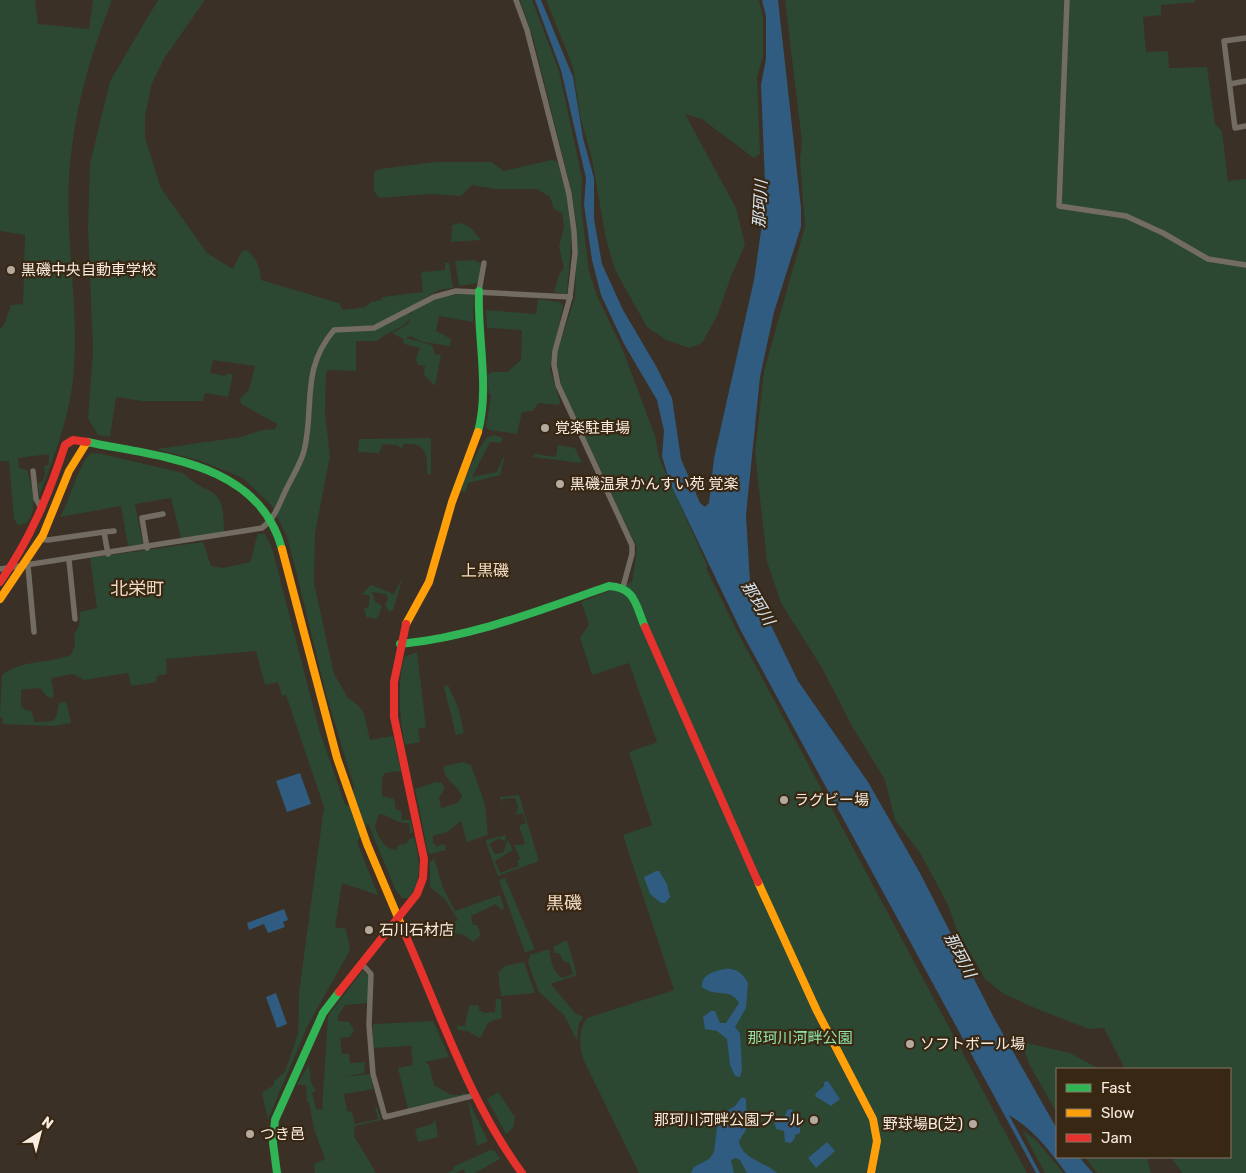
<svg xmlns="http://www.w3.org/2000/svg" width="1246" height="1173" viewBox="0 0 1246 1173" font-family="Rubik,'Noto Sans JP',sans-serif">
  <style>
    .green { fill: #2c4732 }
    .water { fill: #2f5c80 }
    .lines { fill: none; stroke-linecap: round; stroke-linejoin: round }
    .street { stroke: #736c63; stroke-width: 5.5 }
    .fast { stroke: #30b455; stroke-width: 8 }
    .slow { stroke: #ff9f0a; stroke-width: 8 }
    .jam { stroke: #e5322d; stroke-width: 8 }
    .poi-dot { fill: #b5aa9e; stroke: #382713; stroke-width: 2 }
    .labels { text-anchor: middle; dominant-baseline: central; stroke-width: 4.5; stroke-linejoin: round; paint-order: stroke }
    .poi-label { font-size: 15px; fill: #f7ecdf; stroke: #382713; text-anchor: start }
    .park-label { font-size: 15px; fill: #91e3a8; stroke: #382713 }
    .water-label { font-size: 16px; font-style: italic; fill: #d6e4f1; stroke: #382713 }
    .neighbourhood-label { font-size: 16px; fill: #f1dac1; stroke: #382713 }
    .quarter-label { font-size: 18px; fill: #f1dac1; stroke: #382713 }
  </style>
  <rect width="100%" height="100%" fill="#3b3025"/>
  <g class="green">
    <path d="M0,0H35L38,24L89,29L93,0H112C90,57 76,103 70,164C63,238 82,313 72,387C67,424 52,462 39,496L38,483L42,482L45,475L44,466L49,465V454L18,458L19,468L27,470C32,484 42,524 18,525L14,519L9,461H0V329L4,325L11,305L23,304L25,235L0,231Z"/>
    <path d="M158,0H205L165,57L152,83L145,116V138L161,188L207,253L233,269L242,251L246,250C257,257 260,268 261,280L339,303L343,310L365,307L371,302L382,300V297L423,292L421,275L423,272L445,270V263L449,262L453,288L439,290L408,308L410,316C417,300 457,293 474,293L473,322L439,316L436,331L451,339L450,346L423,342L410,336L406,338L432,345L435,354L441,355L435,386L424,375L425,366L418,365L416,359L420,348L404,344L403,339L392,333L408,324L410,318C404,329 386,332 377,341H356V371L328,370L326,374L325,414L330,456L315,533L314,583L334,674L348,698L359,706L364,714L370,740L393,736L401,771L385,773L382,778V796L394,799L396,810H401L402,820H411L413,832L410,834L409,823C393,823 393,816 379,814L375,827C380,839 383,848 396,850L399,845L406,844L410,838L415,839C419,862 423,878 409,898H402L395,889L368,823L357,842L378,895L342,883L335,927L346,929L350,950L308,1025L268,1119L262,1093L274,1085V1081L285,1072L298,1034L299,992L324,807L286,695L282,696L278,682L265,685L256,651L166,659L167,674L157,676L156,682L131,686L128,673L84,680L73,674L51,678L54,695L53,698L47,697L40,688L21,690V705L25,710L31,711L35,722L53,721L57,714L59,703L65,702L67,704L71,723L54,726L2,724L3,720L0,716L2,675C22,659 48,664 71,655L75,645L74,635L79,626L80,612L97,608L90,558L203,542L211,566L223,568L250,562C254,553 254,543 258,534H265L272,548L319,729L345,805L348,806L354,787L326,694L293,559L287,537L272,506L243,478L198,460L156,449L241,437L262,430L275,429L277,424L241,404L240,399L249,390L255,366L213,360L210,373L225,376L226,374H233L228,397L205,393L203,401H142L116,397L110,437L98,435L88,419L93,351L88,228L90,164L110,81Z"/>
    <path d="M520,0H532L559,71L582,178L581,206L589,271L597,296L622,348L655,436L660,460L707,565L706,568L737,631L1027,1173H639L583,1059C579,1045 578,1030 587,1018L674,990L623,835L652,825L629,752L657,742L629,663L592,675L580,638L589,624L581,602L632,582L637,548L562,388L557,366L558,350L575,297L577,231L572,194L534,41Z"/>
    <path d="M546,0H759L763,18V56L757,77L760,154L754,158L702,119L685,114L736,208L745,245L732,274L717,316L702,343L690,348L666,340L647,327L615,270L606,239L592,159L580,116L573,67Z"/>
    <path d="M785,0H1195V2L1161,5V15L1143,17L1146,52L1168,51L1169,68L1207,67L1215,124L1222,131L1228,181L1246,179V1173H1182L1171,1157H1230V1069H1125L1104,1028L1089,1029L1037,1009L1004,994L985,979L957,930L947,903L920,853L895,820L885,780L852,726L822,668L781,603L767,562L755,453L764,371L805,226L800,160L802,142Z"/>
    <path d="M551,160L557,161L567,196L572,233L567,292L565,294L554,292L559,275L564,268L559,247L564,227L562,213L554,209L550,197L537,189H495L472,185L461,196L430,194L379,198L374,191V172L380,169L435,162H491L504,171Z"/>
    <path d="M461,223L470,227L481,240L451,242L452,225Z"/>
    <path d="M474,260L481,263L478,283L459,286L455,261Z"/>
    <path d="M538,299L560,302L563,306L550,369L560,401L559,405L538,403L533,411L522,412L517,434L489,430L486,427L491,395L489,393L487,375L492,372H507L521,360L522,330L487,328L486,310L536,314Z"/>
    <path d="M494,435L503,438L501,443L490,442L472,477L497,472L503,457L504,459L500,475L468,483L465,492H462L461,489C468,471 476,453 487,437Z"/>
    <path d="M431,438V475L427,474C428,454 426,442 403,444V449L396,445L383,444L379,453L358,452L359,439Z"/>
    <path d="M558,445L575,448L582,463L533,457L535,454L556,457Z"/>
    <path d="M91,453L102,454L183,473C211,500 224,481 224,532L181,538L171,498L135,504L143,544L128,546L121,506L60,517C69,502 80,461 91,453Z"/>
    <path d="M403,577L393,610L389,612L385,605L388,599L386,594L372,592L375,602L380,604L382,607L377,619L366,617L364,608H368L370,596L359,593H363L371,585L394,594Z"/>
    <path d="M417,652L426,727L418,729L420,742L405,745C399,712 397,690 404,657Z"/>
    <path d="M447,685L449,687L459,710L464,733L456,735L444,687Z"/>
    <path d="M463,762L471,765L485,804L488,835L467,842L461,821L447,832L433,836V842L437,847L442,844L445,845L446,850L430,854L428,853L415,789L436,782L442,783L445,788L439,798L441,808L458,803L462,796C457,783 448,786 443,768L444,766Z"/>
    <path d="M519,795L539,861L498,876L486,843V840L506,835L505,842L499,838L489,844L495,854L503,853L508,840L513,850L495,861L500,873L519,866L517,861L520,859L514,845L525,844L519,825L526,823L523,813L515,815L518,808L515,798L502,799L504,809L500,797Z"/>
    <path d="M434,858L443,888L455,911L500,895L504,908L501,910L496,904L471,916L473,925H477L481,935L473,942L464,935L446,932L444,928L458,920L445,899L430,887V862Z"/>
    <path d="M505,878L535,949L525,953L499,880Z"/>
    <path d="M567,940L577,975L551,984L575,1013L583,1017L579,1023L577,1041L564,1015L539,992L528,963L530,955L549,949C552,962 551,969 562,978L573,974L569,962H564L559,953H555L553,947Z"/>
    <path d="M524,962L535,993L501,996L498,973L505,966Z"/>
    <path d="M363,970L369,978L368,1003L345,1005L338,1016V1021L349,1022L354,1030L350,1037L340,1038L342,1054H349L350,1063L365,1062L364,1073L345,1077L370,1074L373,1089L344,1094L347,1111L352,1112L355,1124L378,1119L375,1107H377L381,1120L355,1126L354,1136L376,1173H315L314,1164L325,1159L314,1129L309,1102L307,1101L306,1085H297L309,1064L311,1083L316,1091L312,1092L316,1109L322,1110L328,1016Z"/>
    <path d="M496,999H501L502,1018L489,1022L480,1038L467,1031L458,1030L456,1026H465L469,1006L479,1005V1010L485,1013L495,1012Z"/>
    <path d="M433,1021L449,1057L425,1062L429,1065L434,1085L451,1095H461L464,1092L466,1095L408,1109L398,1068L413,1065L411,1046L373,1048V1024Z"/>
    <path d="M1022,1042L1070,1053L1100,1069H1057V1113L1029,1064Z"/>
    <path d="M498,1092L515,1117L513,1128L506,1134L487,1099Z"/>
    <path d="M468,1100L488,1141L477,1146Z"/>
    <path d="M435,1119L438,1137L418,1142L415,1129L432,1124Z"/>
    <path d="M1022,1130L1037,1141L1063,1173H1045Z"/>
    <path d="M490,1150L495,1151L500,1159L475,1173H466L463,1169L456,1173H447L454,1170L453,1167Z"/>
    <path d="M1085,1157H1147L1151,1173H1097Z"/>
  </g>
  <g class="water">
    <path d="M535,0H541L573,77L583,138L594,178V219L602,264L623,310L656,366L672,398L681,459L700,503L705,507L709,503L714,458L754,280L763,217L765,183L761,85L766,59V16L762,0H778L801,208V227L774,312L760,377L746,515L750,582L798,681L868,782L920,873L994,1018L1057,1129V1157H1079L1093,1173H1066C1049,1150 1034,1130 1009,1115L1040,1173H1036L741,631L670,483L662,456L664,431L657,400L624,344L601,295L592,260L584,205L586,178L561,70Z"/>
    <path d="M300,773L311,804L287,812L276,781Z"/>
    <path d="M656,871H659L667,884L670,897L665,903H661L650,894L644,877Z"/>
    <path d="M284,909L288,920L283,922L285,927L268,933L264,924L249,930L247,923Z"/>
    <path d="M725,969C736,968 743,973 748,983L746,1008L735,1027L740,1033L742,1070L740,1077L735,1076L730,1065L727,1039L717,1031L705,1029L703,1017L711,1011H715L720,1023H726L739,1003C730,987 716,998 702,987C701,974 715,971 725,969Z"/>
    <path d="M276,993L287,1024L277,1028L266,997Z"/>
    <path d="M828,1081L840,1099L831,1106L815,1096L817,1092L824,1086V1082Z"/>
    <path d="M742,1097L746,1099L747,1128L739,1141C742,1159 765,1162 777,1173H747L740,1160L736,1158L731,1160L734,1173H691L694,1167L709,1159L714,1152L718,1119L725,1112L735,1106Z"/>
    <path d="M791,1109L795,1113L793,1120L800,1123V1133L795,1135V1138L791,1143L785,1142L784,1131L776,1129L774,1122L784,1119L787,1110Z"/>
    <path d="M827,1142L835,1151L816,1168L808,1158Z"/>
  </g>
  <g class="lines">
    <g class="street">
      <path d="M516,0L527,30L569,194L574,231L575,253L570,297L555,351L554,365L558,385L632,545V554L623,587"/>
      <path d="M1067,0L1059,206L1126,216L1163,233L1208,259L1246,265"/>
      <path d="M1246,38L1224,41L1235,128L1246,126"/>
      <path d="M1230,84L1246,81"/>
      <path d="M479,291L484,263"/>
      <path d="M33,471L36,499L42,510"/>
      <path d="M104,532L114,531"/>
      <path d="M40,539L48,540L104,532L108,554"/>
      <path d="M147,548L142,518L163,514"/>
      <path d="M69,560L75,619"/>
      <path d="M28,566L34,632"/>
      <path d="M0,569L262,528C274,519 278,507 284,494C290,480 300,466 304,451C315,407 300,370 334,330L374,328L434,297L456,291L570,297"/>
      <path d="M361,963L371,974L369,1025L373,1074L385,1117L476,1095"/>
    </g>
    <g class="fast">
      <path d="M478,432C490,387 477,337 479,291"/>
      <path d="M87,442C160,457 259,462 282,549"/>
      <path d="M400,644C473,637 540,610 609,586C636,588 635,604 645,627"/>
      <path d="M277,1173L273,1143L275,1120L323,1013L339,992"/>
    </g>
    <g class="slow">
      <path d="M282,549L337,758L367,844L405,934"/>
      <path d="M0,599L43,535L69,471L87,442"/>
      <path d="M406,624L429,582L452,502L478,432"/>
      <path d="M758,882L817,1011L873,1119L877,1141L871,1173"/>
    </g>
    <g class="jam">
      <path d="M0,582C30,540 49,494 65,445L73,440L87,442"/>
      <path d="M645,627L758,882"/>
      <path d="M405,934C441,1015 469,1101 522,1173"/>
      <path d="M339,992L417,894L423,878L424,859L394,717V682L406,624"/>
    </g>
  </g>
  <g class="poi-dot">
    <circle cx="11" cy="270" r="5"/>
    <circle cx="545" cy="428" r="5"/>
    <circle cx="560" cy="484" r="5"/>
    <circle cx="784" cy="800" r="5"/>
    <circle cx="369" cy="930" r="5"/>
    <circle cx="910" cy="1044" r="5"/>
    <circle cx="814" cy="1120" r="5"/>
    <circle cx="973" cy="1124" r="5"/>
    <circle cx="250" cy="1134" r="5"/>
  </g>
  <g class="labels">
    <g class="poi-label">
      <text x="21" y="270">黒磯中央自動車学校</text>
      <text x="555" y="428">覚楽駐車場</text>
      <text x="570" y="484">黒磯温泉かんすい苑 覚楽</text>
      <text x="794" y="800">ラグビー場</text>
      <text x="379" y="930">石川石材店</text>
      <text x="920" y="1044">ソフトボール場</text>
      <text x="804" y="1120" text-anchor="end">那珂川河畔公園プール</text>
      <text x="963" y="1124" text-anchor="end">野球場B(芝)</text>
      <text x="260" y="1134">つき邑</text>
    </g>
    <g class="park-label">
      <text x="800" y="1038">那珂川河畔公園</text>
    </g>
    <g class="water-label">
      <text transform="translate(760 204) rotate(-87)">那珂川</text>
      <text transform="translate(758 603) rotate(59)">那珂川</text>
      <text transform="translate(960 955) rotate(62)">那珂川</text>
    </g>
    <g class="neighbourhood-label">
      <text x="485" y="570">上黒磯</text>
    </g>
    <g class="quarter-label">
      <text x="137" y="589">北栄町</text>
      <text x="564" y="903">黒磯</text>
    </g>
  </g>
  <rect x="1056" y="1068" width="175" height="90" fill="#382713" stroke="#847665"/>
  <rect x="1066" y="1084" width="25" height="8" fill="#30b455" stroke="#847665"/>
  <text x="1101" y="1093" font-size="15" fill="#f7ecdf">Fast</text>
  <rect x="1066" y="1109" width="25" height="8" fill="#ff9f0a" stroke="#847665"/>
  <text x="1101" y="1118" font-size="15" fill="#f7ecdf">Slow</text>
  <rect x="1066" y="1134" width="25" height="8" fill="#e5322d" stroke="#847665"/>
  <text x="1101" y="1143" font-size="15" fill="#f7ecdf">Jam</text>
  <g transform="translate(40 1133) rotate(36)" stroke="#382713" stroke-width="4" paint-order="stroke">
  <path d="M0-4L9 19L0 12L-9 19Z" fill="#f7ecdf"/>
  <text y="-8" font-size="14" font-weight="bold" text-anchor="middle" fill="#f7ecdf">N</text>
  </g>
</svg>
